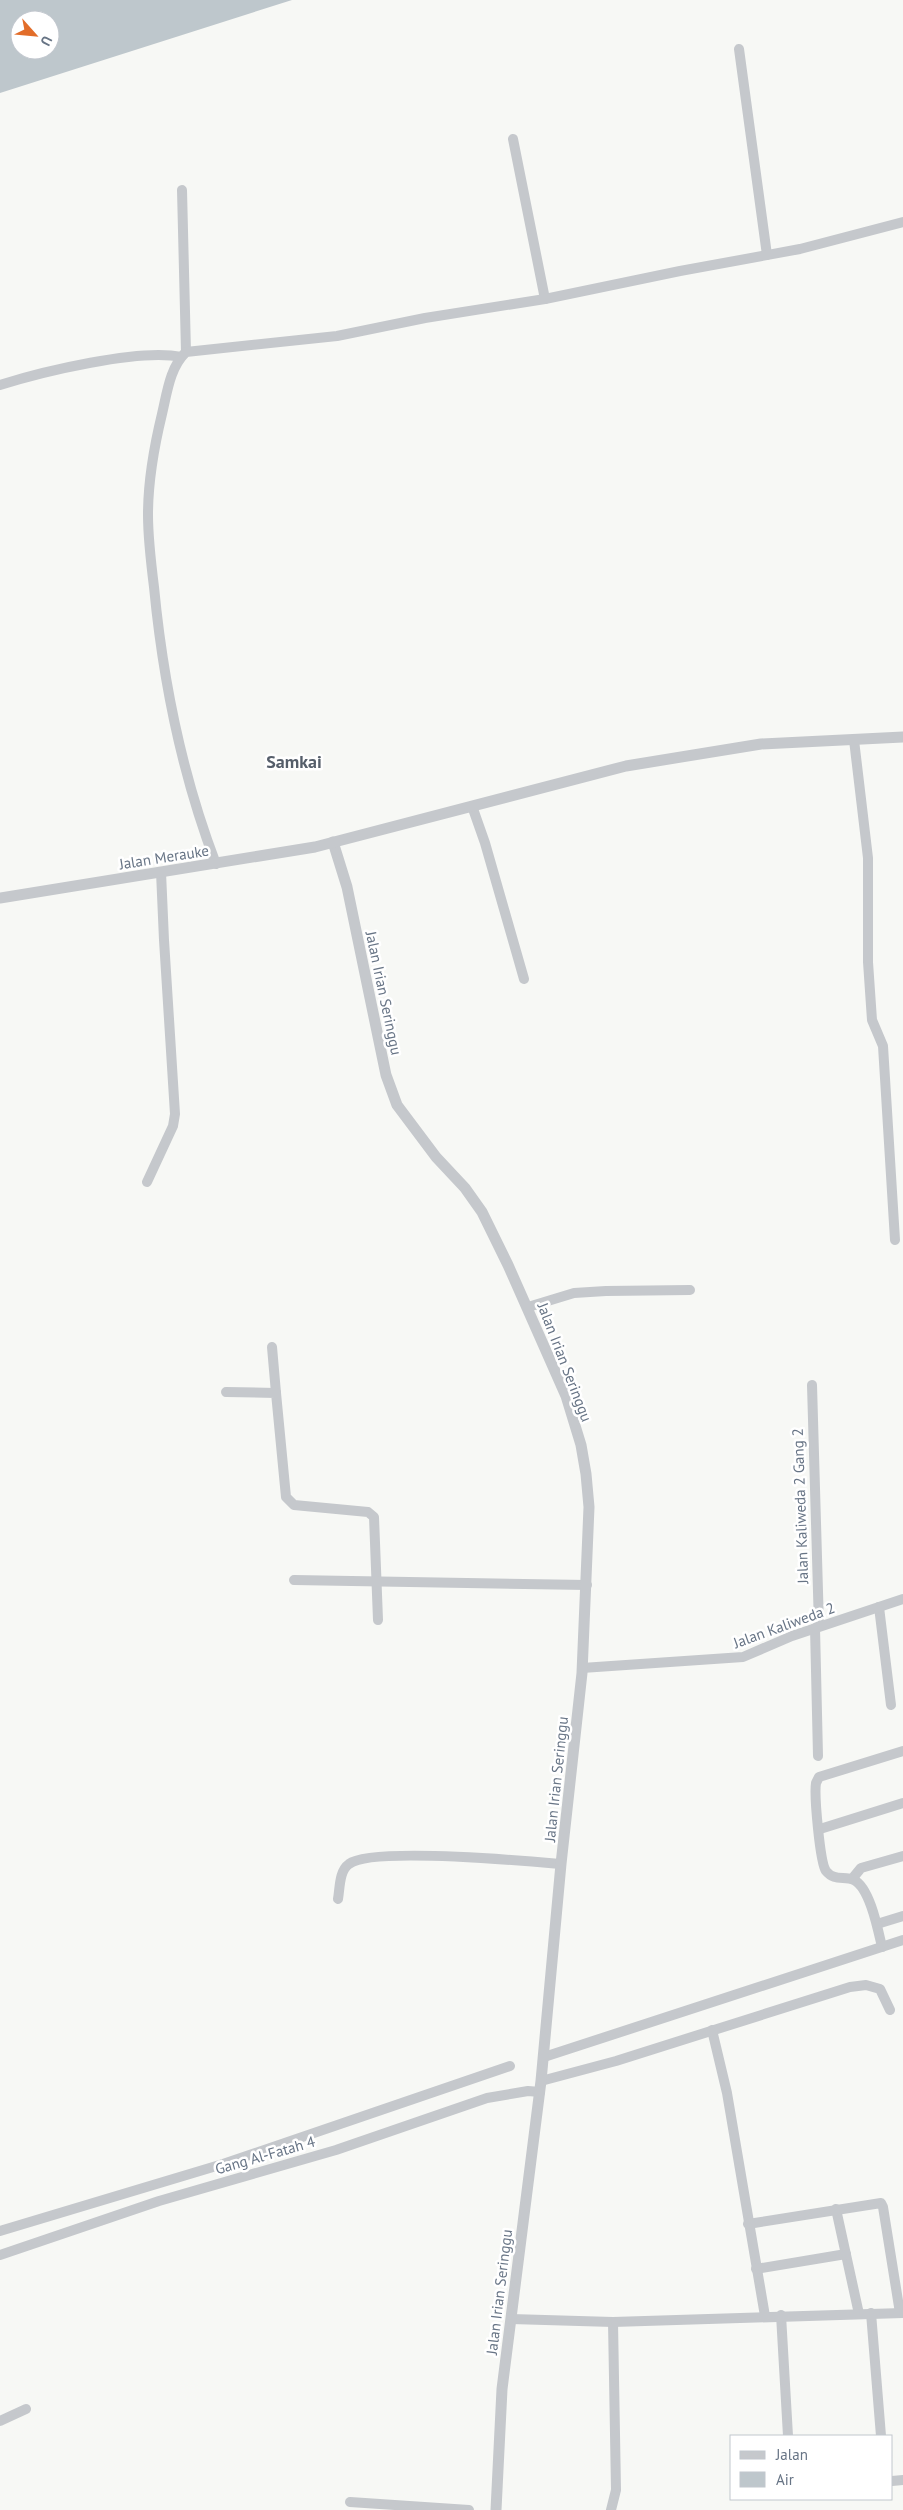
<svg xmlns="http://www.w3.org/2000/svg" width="903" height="2510" viewBox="0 0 903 2510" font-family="'PT Sans',sans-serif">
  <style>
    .water { fill: #bec7cc; fill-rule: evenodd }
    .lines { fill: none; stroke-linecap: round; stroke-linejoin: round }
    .minor { stroke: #c5c8cc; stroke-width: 10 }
    .tertiary { stroke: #c5c8cc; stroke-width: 11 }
    .labels { text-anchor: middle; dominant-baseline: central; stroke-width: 5; stroke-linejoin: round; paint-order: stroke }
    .street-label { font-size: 15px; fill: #677485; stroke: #fff }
    .quarter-label { font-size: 18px; font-weight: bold; fill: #555e6a; stroke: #fff }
  </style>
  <rect width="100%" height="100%" fill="#f7f8f5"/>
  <path class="water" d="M0,0H292L0,93ZM20,20H50V50H20Z"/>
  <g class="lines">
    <g class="minor">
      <path d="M739,49L767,255"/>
      <path d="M513,139L545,299"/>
      <path d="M182,190L186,352"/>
      <path d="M0,385C41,372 140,348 181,357"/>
      <path d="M854,740L868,858V962L872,1020L883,1046L895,1240"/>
      <path d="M472,806L485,843L524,979"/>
      <path d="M216,864C182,775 163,681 154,587C151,563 148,539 148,515C148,481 154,447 162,414C167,393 170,367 186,352L337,336L425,318L545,299L680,271L800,249L903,222"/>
      <path d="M147,1182L173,1126L175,1114L164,940L161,872"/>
      <path d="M528,1307L574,1293L606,1291L690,1290"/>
      <path d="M272,1347L276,1393"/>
      <path d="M812,1385L819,1626"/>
      <path d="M226,1392L276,1393L286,1497L294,1505L368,1512L374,1517L378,1620"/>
      <path d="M294,1580L587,1585"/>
      <path d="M879,1607L891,1705"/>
      <path d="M815,1628L818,1756"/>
      <path d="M582,1668L743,1657L792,1636L903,1599"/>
      <path d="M820,1829L903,1803"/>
      <path d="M852,1879L861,1868L903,1856"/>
      <path d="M338,1899C340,1888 339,1871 349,1864C371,1847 526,1861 561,1864"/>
      <path d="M877,1924L903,1916"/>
      <path d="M882,1947C878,1930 870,1888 854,1880C844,1876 834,1881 826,1871C820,1863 814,1795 816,1783L819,1777L903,1751"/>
      <path d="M712,2030L727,2093L765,2316"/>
      <path d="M544,2057L903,1940"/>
      <path d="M541,2081L616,2061L850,1987L866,1985L880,1989L890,2010"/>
      <path d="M836,2209L859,2314"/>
      <path d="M748,2224L881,2203L883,2207L900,2313"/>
      <path d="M0,2231L223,2164L510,2066"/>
      <path d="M0,2255L159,2201L336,2150L487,2098L528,2091L540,2092"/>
      <path d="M756,2269L846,2254"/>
      <path d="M871,2313L881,2436"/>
      <path d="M781,2315L788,2436"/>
      <path d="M511,2319L613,2322L903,2313"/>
      <path d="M0,2421L26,2409"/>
      <path d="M892,2481L903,2480"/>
      <path d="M350,2502L469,2510"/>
      <path d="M611,2510L616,2490L613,2322"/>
    </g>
    <g class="tertiary">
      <path d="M333,842L347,887L386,1075L397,1105L436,1157L465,1188L482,1212L508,1265L566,1396L581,1445L586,1474L589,1507L582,1673L561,1864L541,2081L502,2389L496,2510"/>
      <path d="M0,898L315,847L626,766L761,744L903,737"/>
    </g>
  </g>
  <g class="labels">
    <g class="street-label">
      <text transform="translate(164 857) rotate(-9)">Jalan Merauke</text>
      <text transform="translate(384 993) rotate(78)">Jalan Irian Seringgu</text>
      <text transform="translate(565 1362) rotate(69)">Jalan Irian Seringgu</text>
      <text transform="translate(800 1506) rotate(-92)">Jalan Kaliweda 2 Gang 2</text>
      <text transform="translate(784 1625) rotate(-20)">Jalan Kaliweda 2</text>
      <text transform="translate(556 1779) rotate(-84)">Jalan Irian Seringgu</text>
      <text transform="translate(265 2155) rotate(-16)">Gang Al-Fatah 4</text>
      <text transform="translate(499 2292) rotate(-83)">Jalan Irian Seringgu</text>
    </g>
    <g class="quarter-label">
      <text x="294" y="761">Samkai</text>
    </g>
  </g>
  <rect x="730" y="2435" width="162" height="65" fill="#ffffff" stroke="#c2c7ce"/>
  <rect x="740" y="2451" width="25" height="8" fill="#c5c8cc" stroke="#c2c7ce"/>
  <text x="776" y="2460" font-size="15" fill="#677485">Jalan</text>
  <rect x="740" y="2472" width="25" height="15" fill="#bec7cc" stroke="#c2c7ce"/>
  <text x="776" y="2485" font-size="15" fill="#677485">Air</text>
  <g transform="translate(35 35) rotate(117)"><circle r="24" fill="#ffffff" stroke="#c2c7ce"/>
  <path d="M0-4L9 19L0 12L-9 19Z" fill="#e26d2a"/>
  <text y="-8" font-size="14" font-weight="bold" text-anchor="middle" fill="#677485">U</text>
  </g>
</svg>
